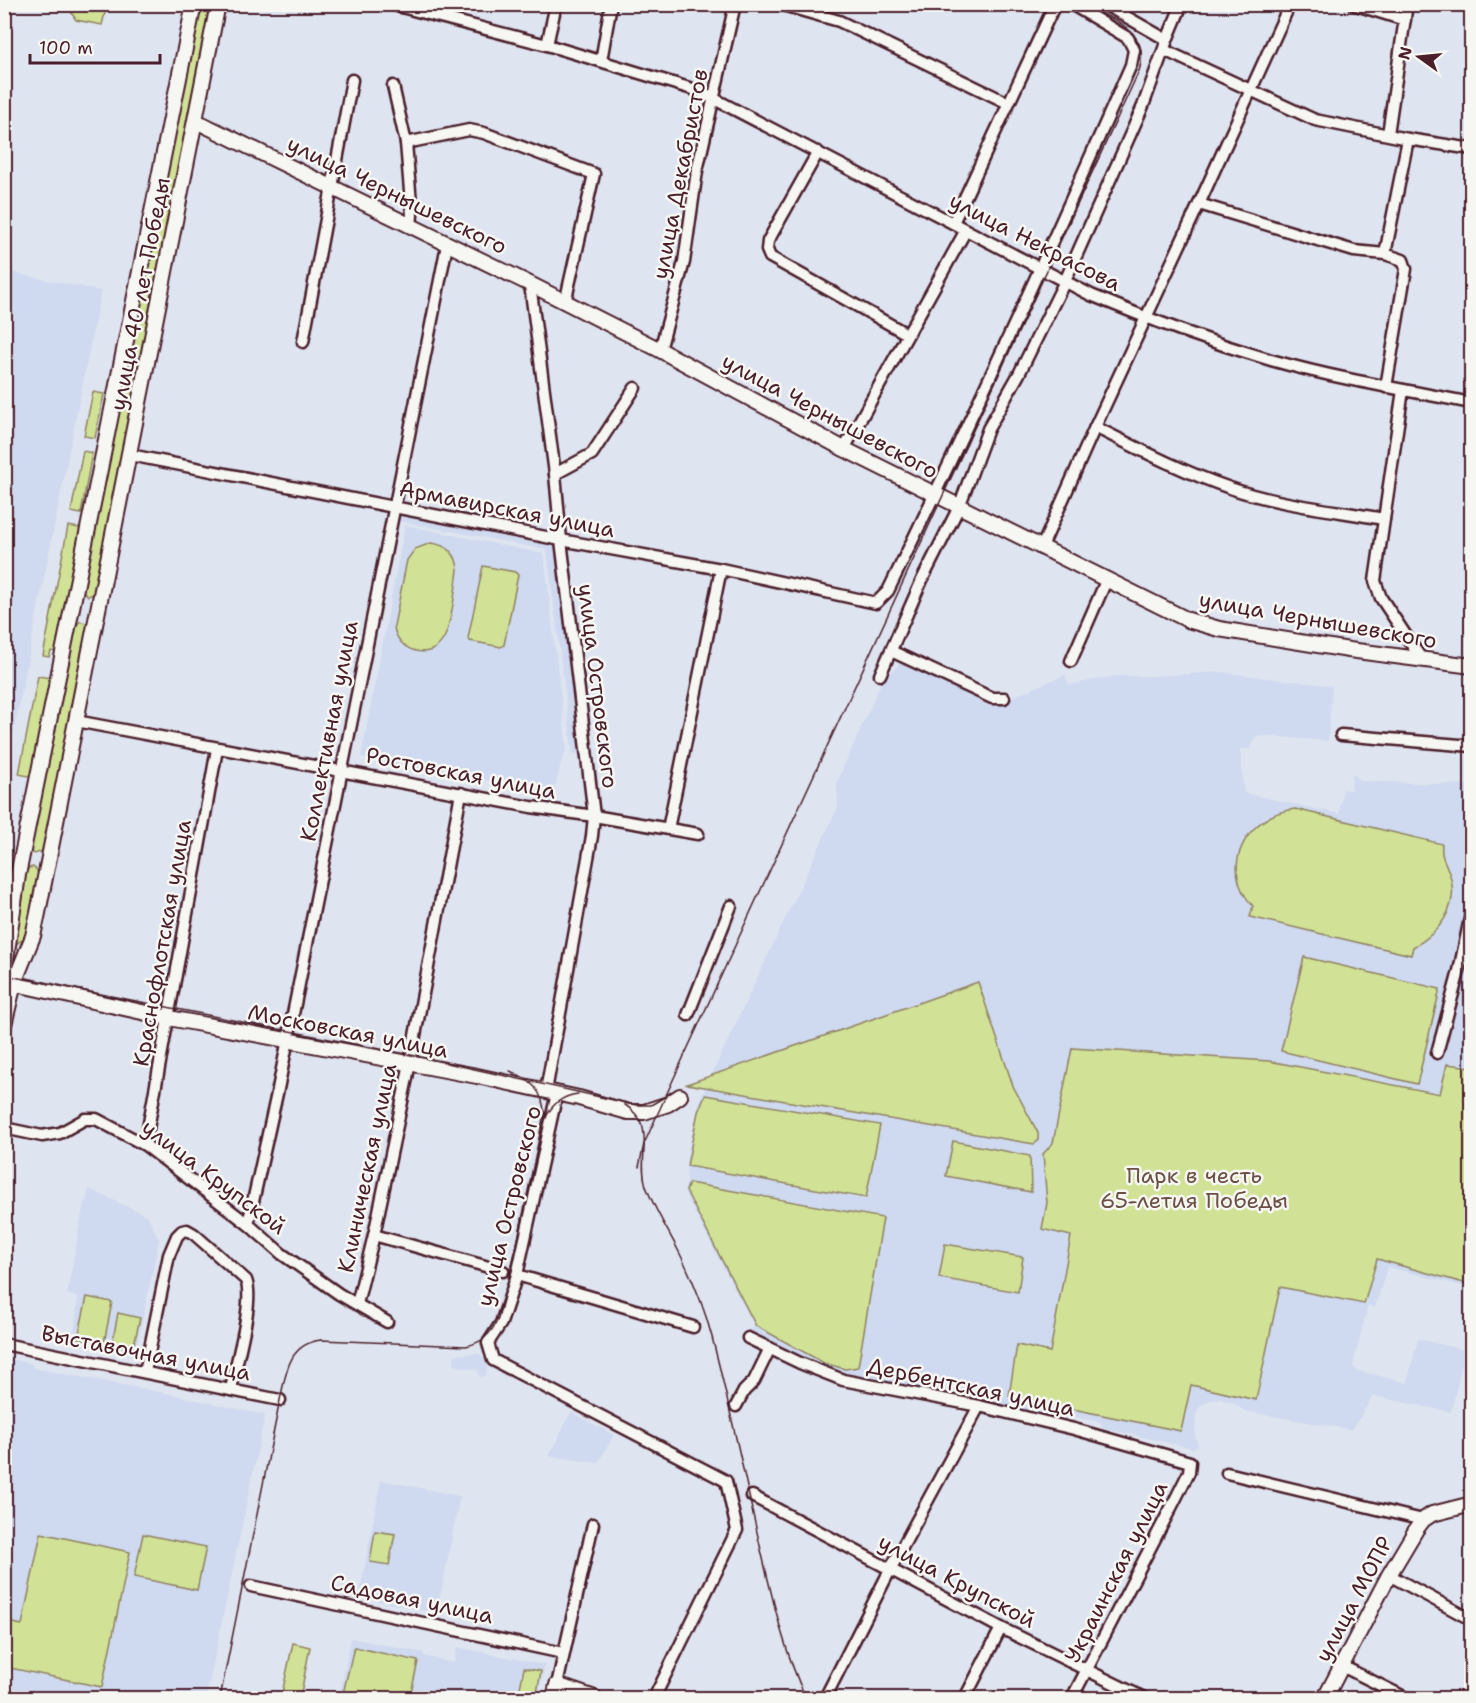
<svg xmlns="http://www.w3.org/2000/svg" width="1476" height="1703" viewBox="0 0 1476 1703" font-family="'Shantell Sans',sans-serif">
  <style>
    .built { fill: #cfd9ef }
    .green { fill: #d1e296; stroke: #8e8060; stroke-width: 1.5 }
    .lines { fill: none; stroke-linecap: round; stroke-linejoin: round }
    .street-casing { stroke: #4a1f2b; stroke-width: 15 }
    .secondary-casing { stroke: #4a1f2b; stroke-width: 18 }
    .street { stroke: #f6f6f2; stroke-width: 10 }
    .secondary { stroke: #f6f6f2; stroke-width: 14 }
    .tram { stroke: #4a1f2b; stroke-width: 1.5 }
    .labels { text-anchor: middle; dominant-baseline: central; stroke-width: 5; stroke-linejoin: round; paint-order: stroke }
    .street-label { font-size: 22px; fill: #4a1f2b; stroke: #f6f6f2 }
    .park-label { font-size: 22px; fill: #6c5046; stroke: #f6f6f2 }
  </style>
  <rect width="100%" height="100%" fill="#dfe5f0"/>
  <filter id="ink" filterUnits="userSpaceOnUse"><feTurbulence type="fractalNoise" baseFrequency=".0167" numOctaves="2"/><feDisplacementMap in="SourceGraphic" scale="12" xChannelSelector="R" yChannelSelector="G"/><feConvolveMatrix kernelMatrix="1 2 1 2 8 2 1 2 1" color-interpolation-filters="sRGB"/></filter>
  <g filter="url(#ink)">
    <g class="built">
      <path d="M5,271L101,291L5,775L4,271Z"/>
      <path d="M401,512L554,544L583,754L573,755L547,550L399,521Z"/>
      <path d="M405,525L544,554L567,750L562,759L556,784L550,792L361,757Z"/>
      <path d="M901,662L995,704L1065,675L1069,685L1115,676H1152L1220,672L1332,686L1328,741L1267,736L1255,737L1250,749H1240L1244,793L1339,814L1343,789L1351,790L1352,773L1361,781L1471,785V1288H1469L1470,1284L1464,1283L1462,1286L1387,1267L1375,1308L1368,1305L1353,1365L1356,1370L1407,1383L1418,1339L1465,1350L1451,1412L1373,1396L1352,1430L1244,1411L1234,1403L1221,1399L1211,1400L1200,1406L1196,1415L1195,1437L1199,1446L1192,1448L1102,1428L1101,1422L1069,1416L1065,1419L841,1375L749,1336L753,1324L684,1192L687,1182L686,1161L700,1099L838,807L837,782L881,683Z"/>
      <path d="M89,1189L148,1216L159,1240L135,1355L73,1344L78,1298L67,1294L84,1202H86Z"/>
      <path d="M478,1353L488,1362L486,1376L479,1377L478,1370L454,1365V1355Z"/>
      <path d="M4,1358L31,1363L33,1368L165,1393L265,1415L206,1698H5Z"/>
      <path d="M571,1412L614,1435L598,1463L549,1456Z"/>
      <path d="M381,1480L460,1496L437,1613L359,1597Z"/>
      <path d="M351,1638L424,1653V1656L454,1663L457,1647L545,1665L538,1698H339Z"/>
    </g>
    <g class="green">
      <path d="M67,5H107L102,25L76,20Z"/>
      <path d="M198,5H211L97,590L94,594L88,596L83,591V586Z"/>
      <path d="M93,392L104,394L95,438L84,436Z"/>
      <path d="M83,451L92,453L81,514L71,512Z"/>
      <path d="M68,526L80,528L57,652L51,651L49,657L43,656Z"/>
      <path d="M431,543C447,545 457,553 458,570C456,586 451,625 444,638C431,663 396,651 394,626L407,560L415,549Z"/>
      <path d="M483,566L515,572L518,575L504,645L501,647L470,641L468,638Z"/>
      <path d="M80,621L88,624L89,629L42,851L35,854L31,852L29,847L76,626Z"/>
      <path d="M38,676L51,678L33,773L28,776L19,774Z"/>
      <path d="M1295,809L1442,844C1440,860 1448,864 1451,879C1458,909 1438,934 1413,947L1411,955L1250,917L1253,906C1217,868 1247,814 1295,809Z"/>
      <path d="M33,867L37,870L38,875L27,930L24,938L15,945L12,943L25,872L29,868Z"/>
      <path d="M1304,957L1440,989L1417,1084L1281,1051Z"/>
      <path d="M978,982L1013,1086L1038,1133V1141L1034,1144L687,1084Z"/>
      <path d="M1072,1048L1269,1061L1440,1094L1447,1064L1471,1067V1285L1377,1259L1364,1304L1280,1287L1256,1400L1191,1385L1181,1431L1009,1396L1017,1345L1050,1352L1071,1236L1042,1229L1047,1203L1043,1154L1053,1143Z"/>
      <path d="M705,1095L880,1125L866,1198L687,1166L698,1112Z"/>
      <path d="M953,1141L1030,1156L1031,1192L946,1176Z"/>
      <path d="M689,1183L883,1218L858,1367L845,1369L824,1363L756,1326L686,1191Z"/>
      <path d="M945,1244L1023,1257L1018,1292L939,1278Z"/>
      <path d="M87,1297L112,1302L104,1343L78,1338Z"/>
      <path d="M118,1313L140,1318L133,1349L112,1345Z"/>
      <path d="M375,1531L395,1534L389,1565L370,1562Z"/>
      <path d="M41,1533L130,1552L102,1687L5,1667V1621L22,1625Z"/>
      <path d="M143,1534L206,1547L197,1590L134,1577Z"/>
      <path d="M293,1643L310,1647L300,1698H281Z"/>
      <path d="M354,1647L418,1661L410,1698H342Z"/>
      <path d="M524,1668L541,1671L536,1698H518Z"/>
    </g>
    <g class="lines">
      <g class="street-casing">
        <g id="street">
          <path d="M390,4L547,45L699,91L1091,295C1150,320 1210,342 1271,360C1337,379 1405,390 1472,403"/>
          <path d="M779,4L839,21L1008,103"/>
          <path d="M1104,4L1167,40"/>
          <path d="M1353,4L1405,20"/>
          <path d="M547,45L556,4"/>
          <path d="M1164,50L1315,120L1408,139L1472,149"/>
          <path d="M601,61L611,4"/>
          <path d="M393,86L406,143L412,215L411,226"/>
          <path d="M1388,134L1407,4"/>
          <path d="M406,143L469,130L484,133L594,174L565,303"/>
          <path d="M818,152L768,241L767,250L770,257L907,334"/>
          <path d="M1199,204L1354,251L1385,254"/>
          <path d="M953,223L1055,4"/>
          <path d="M530,284L555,474L561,540L594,816L592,836L546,1091"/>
          <path d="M303,342L352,80"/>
          <path d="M660,350L684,262L697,171L735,4"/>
          <path d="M1386,387L1406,269L1403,260L1385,254L1408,139"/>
          <path d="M1403,390L1375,581L1381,598L1422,660"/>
          <path d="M1095,427C1139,449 1183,472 1230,488C1279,505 1333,510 1384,519"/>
          <path d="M844,449L966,230"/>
          <path d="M130,455L561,540L721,569L876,603L888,591C973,417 1053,242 1131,65L1134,50L1128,38L1071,4"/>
          <path d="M555,474L592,454L635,388"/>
          <path d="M1041,549L1095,427L1199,204L1290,4"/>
          <path d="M891,651L992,698H1004"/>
          <path d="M1071,661L1106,581"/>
          <path d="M880,675L922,580L959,507L988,429L1019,374L1065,281L1143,106L1167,40L1182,4"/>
          <path d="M76,721L531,807L594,816L698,834"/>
          <path d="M1341,735L1472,746"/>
          <path d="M668,829L721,569"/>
          <path d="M688,1015L731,906"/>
          <path d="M1437,1053L1459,971L1472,909"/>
          <path d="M557,1093L517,1275L501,1323L488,1343L493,1360L726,1481L737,1530L654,1698"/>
          <path d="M4,1128L42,1136L60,1133L85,1119H96L145,1145L248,1224L282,1254L339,1294L387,1322"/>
          <path d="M145,1145L217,749"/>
          <path d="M248,1224L278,1089L447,245"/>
          <path d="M374,1235L503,1271"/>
          <path d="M517,1275L693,1327"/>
          <path d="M357,1304L374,1235L407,1078L461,793"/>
          <path d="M748,1338L800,1363L843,1380L979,1406L1074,1429L1190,1462L1189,1472L1173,1504L1072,1698"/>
          <path d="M4,1344L280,1400"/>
          <path d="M145,1372L169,1255L177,1236L182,1231L187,1230L194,1234L246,1280C255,1302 235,1364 231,1390"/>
          <path d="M736,1406L744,1391L754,1381L770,1348"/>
          <path d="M1227,1473L1423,1520"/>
          <path d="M752,1496L1001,1628L1144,1698"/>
          <path d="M1389,1575L1472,1620"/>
          <path d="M251,1586L563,1653"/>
          <path d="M1342,1666L1406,1698"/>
          <path d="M557,1685L593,1524"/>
          <path d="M825,1698L891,1568L979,1406"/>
          <path d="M965,1698L1001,1628"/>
        </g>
      </g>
      <g class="secondary-casing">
        <g id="secondary">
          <path d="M196,121L530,284L660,350L844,449L1188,620L1219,629L1349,650L1472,666"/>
          <path d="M4,973L18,875L194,4"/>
          <path d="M7,982L169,1018L477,1076L579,1098L628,1112H644L668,1104L680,1096"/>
          <path d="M4,1025L14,983L33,936L38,913L218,4"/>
          <path d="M554,1698L557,1685L595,1698"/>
          <path d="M1325,1698L1389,1575L1417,1528L1423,1520L1432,1514L1472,1504"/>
        </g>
      </g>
      <use href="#street" class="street"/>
      <use href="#secondary" class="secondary"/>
      <g class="tram">
        <path d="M4,975L411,1055L636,1105H651L666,1096"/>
        <path d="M624,1104C659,1127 636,1154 646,1186C654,1209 668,1230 679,1252C693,1279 704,1307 712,1337C730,1407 745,1479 761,1550C773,1600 784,1652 806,1698"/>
        <path d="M545,1120C551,1104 562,1096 578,1094"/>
        <path d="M639,1167L644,1144L673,1080L1139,71C1152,31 1113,20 1084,4"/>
        <path d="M220,1698L280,1400C286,1373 288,1344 321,1340L466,1346C482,1343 491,1334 498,1319L516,1249L544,1114C544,1091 530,1079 510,1071"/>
      </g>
    </g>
  </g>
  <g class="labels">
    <g class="street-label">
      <text transform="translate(680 174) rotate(-79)">улица Декабристов</text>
      <text transform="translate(397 195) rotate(26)">улица Чернышевского</text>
      <text transform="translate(1035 242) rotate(27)">улица Некрасова</text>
      <text transform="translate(140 294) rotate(-79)">улица 40 лет Победы</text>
      <text transform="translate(830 416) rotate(28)">улица Чернышевского</text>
      <text transform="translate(507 509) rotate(11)">Армавирская улица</text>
      <text transform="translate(1318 620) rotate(10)">улица Чернышевского</text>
      <text transform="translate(598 686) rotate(83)">улица Островского</text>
      <text transform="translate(329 731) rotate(-79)">Коллективная улица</text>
      <text transform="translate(461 773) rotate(11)">Ростовская улица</text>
      <text transform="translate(162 943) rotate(-80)">Краснофлотская улица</text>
      <text transform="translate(348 1031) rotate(11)">Московская улица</text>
      <text transform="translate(367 1168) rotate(-78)">Клиническая улица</text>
      <text transform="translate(214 1177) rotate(37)">улица Крупской</text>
      <text transform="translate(509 1206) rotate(-76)">улица Островского</text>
      <text transform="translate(146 1353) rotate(11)">Выставочная улица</text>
      <text transform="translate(971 1387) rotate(12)">Дербентская улица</text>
      <text transform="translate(1116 1572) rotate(-63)">Украинская улица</text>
      <text transform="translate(957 1581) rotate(28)">улица Крупской</text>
      <text transform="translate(412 1599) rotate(12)">Садовая улица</text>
      <text transform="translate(1354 1599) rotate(-62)">улица МОПР</text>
    </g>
    <g class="park-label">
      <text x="1194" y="1175">Парк в честь<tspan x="1194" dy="25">65-летия Победы</tspan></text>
    </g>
  </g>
  <rect width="1476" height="1703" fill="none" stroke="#f6f6f2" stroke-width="24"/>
  <rect x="12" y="12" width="1452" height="1679" fill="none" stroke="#4a1f2b" stroke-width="2" filter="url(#ink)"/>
  <g transform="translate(1419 57) rotate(285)" stroke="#f6f6f2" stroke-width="4.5" paint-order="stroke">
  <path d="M0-4.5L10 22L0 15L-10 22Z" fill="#4a1f2b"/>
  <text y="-9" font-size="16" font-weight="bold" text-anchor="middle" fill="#4a1f2b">N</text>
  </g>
  <path d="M30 54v9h130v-9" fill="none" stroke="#4a1f2b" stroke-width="3"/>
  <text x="39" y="54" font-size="18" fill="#4a1f2b" stroke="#f6f6f2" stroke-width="4.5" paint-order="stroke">100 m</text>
</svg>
